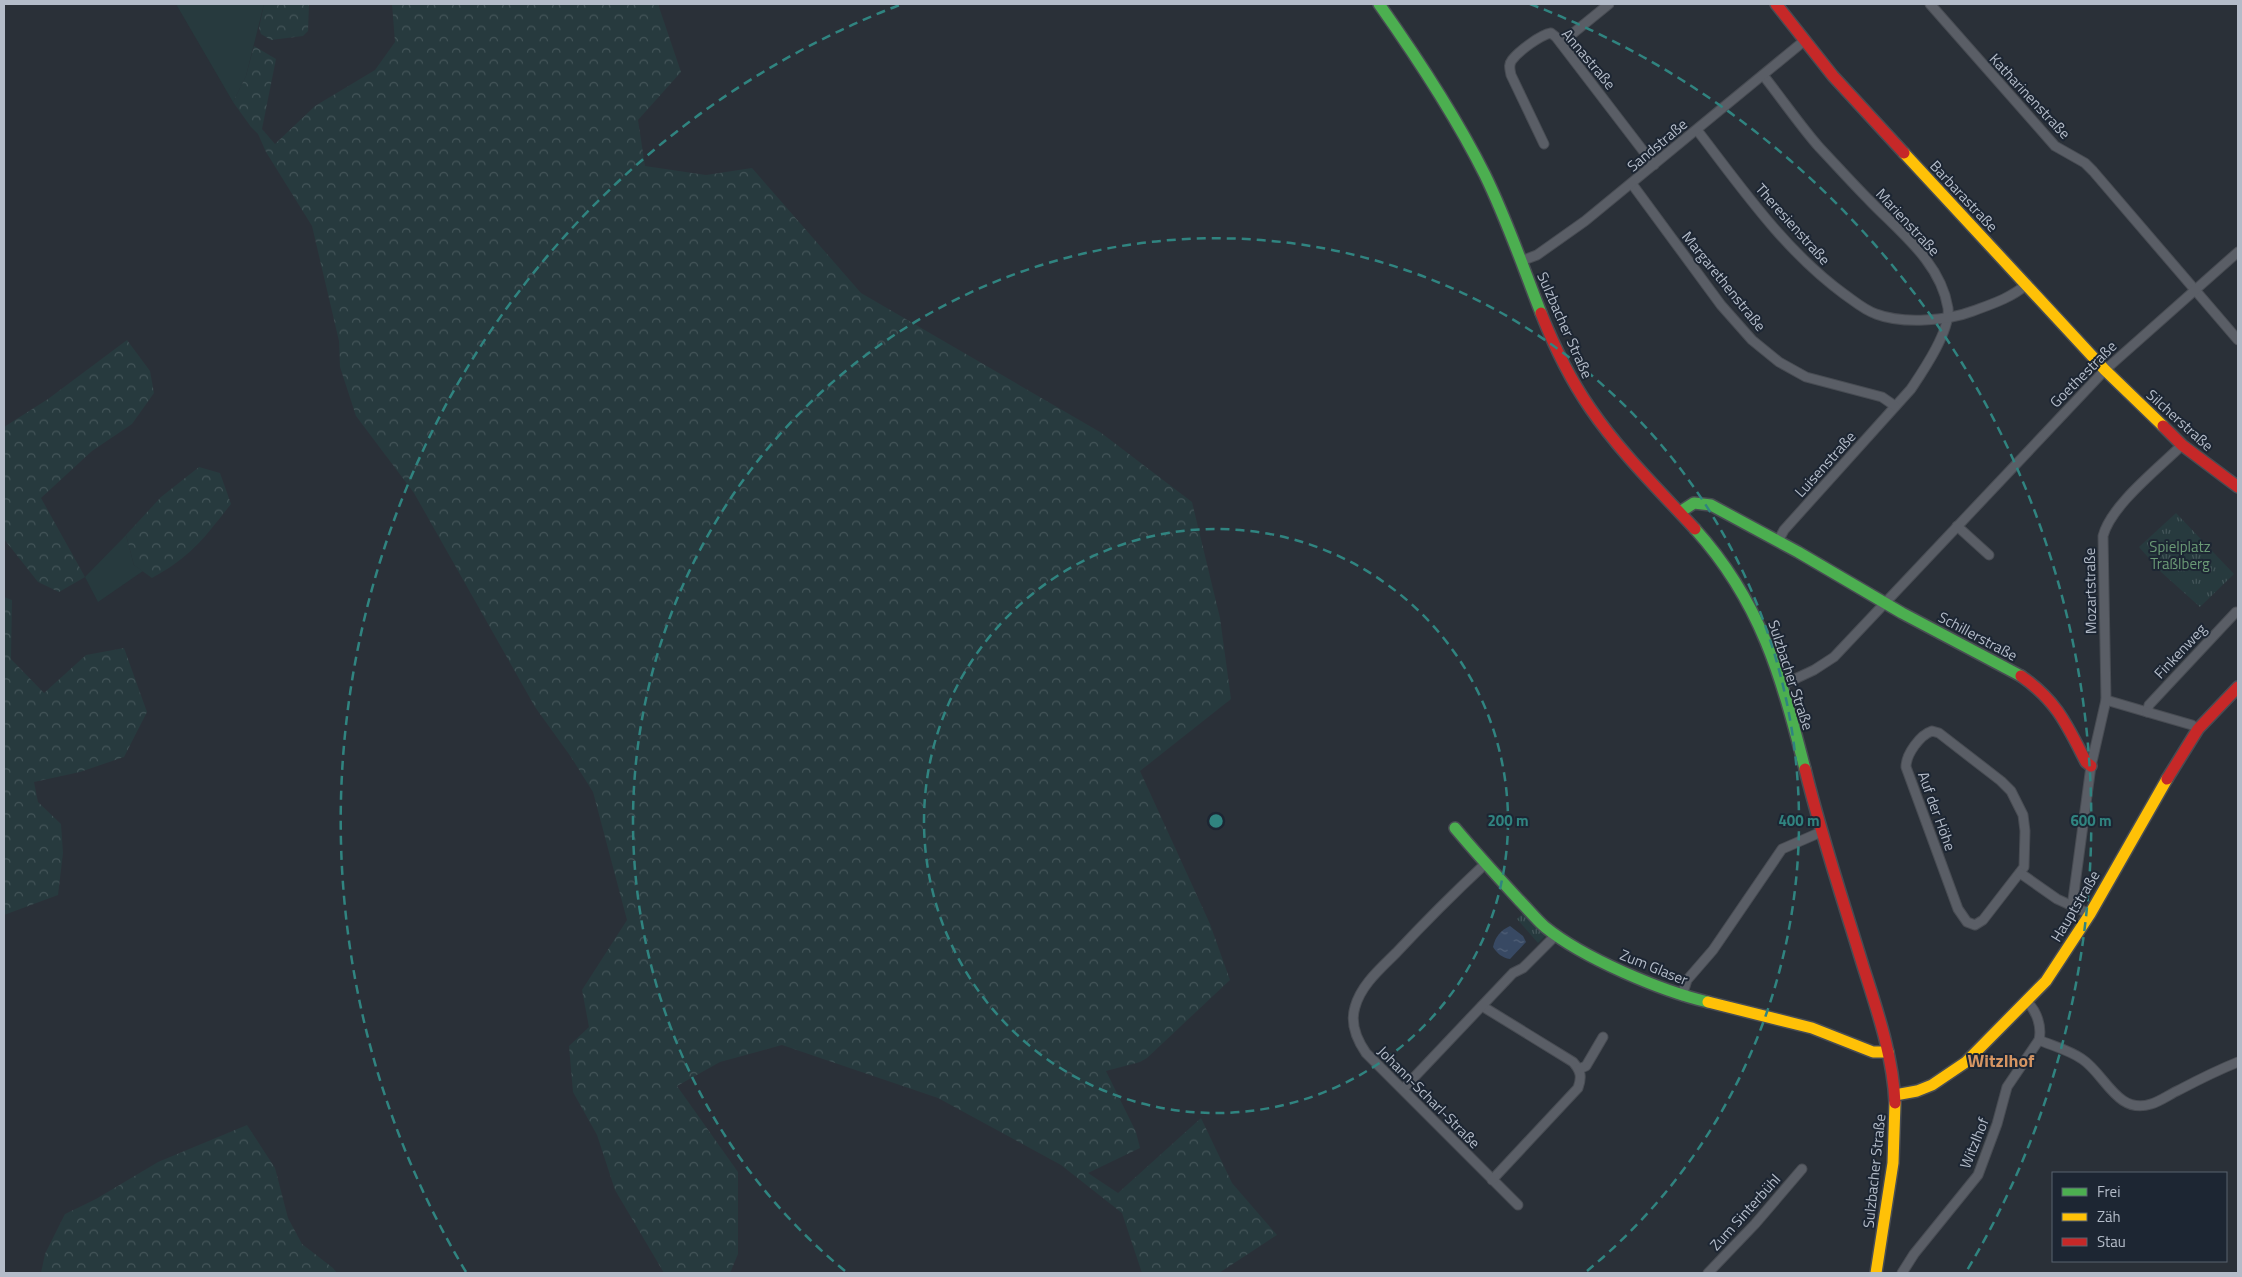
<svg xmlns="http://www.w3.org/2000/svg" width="2242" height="1277" viewBox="0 0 2242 1277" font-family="'Titillium Web',sans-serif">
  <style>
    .green { fill: #273a3e }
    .forest { fill: url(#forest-crowns) }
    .park { fill: url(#park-tufts) }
    .water { fill: url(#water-ripples) }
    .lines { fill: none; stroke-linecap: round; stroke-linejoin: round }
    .street-casing { stroke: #484c53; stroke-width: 11 }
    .fast-casing { stroke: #484c53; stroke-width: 14 }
    .slow-casing { stroke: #484c53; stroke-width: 14 }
    .jam-casing { stroke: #484c53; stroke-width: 14 }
    .street { stroke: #5a5e66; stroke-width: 9 }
    .fast { stroke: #4caf50; stroke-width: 11 }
    .slow { stroke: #ffc107; stroke-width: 11 }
    .jam { stroke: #c62828; stroke-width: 11 }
    .ring { fill: none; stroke: #308480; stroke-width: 2.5; stroke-dasharray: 9 6 }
    .labels { text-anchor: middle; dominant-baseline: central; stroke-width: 4; stroke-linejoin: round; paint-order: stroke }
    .street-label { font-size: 15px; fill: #b4bcc9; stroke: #1d2633 }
    .park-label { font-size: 15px; fill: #6b9a76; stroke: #1d2633 }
    .quarter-label { font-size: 18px; font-weight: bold; fill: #d59563; stroke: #1d2633 }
    .centre { fill: #308480; stroke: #1d2633; stroke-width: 2.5 }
    .ring-label { font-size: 15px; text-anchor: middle; font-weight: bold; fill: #308480; stroke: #1d2633; stroke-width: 4; stroke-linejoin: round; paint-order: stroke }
  </style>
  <defs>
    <pattern id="forest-crowns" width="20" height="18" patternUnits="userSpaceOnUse" patternTransform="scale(1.25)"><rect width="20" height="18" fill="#273a3e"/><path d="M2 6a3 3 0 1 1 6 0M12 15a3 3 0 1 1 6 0" fill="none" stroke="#445559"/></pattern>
    <pattern id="park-tufts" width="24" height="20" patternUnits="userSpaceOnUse" patternTransform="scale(1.25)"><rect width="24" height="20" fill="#273a3e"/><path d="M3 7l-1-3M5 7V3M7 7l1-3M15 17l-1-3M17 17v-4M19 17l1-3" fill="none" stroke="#445559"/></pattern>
    <pattern id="water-ripples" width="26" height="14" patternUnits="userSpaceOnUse" patternTransform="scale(1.25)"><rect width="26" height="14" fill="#384963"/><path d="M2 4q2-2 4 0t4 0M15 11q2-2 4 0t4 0" fill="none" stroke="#526178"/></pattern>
  </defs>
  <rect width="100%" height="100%" fill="#2a3038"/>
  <g class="green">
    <path d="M176,4H264L246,76L233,102Z"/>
    <path d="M126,535L134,565L143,571L98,602L85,577Z"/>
  </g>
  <g class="forest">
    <path d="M264,4H309L308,31L303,36L271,40L261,34L259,28Z"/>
    <path d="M392,4H658L681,72L638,120L645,166L706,175L752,168L861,293L1100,432L1192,502L1220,618L1231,699L1140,771L1210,924L1230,980L1147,1058L1140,1062L1106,1071L1136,1132L1140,1148L1088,1173L1118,1193L1201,1118L1232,1183L1277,1235L1219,1273H1142L1122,1213L1061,1165L938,1098L782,1045L720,1062L677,1086L738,1172V1254L730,1273H664L615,1190L597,1135L573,1092L569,1046L589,1027L582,990L627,920L593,792L571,757L535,707L414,493L356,416L340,367L339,341L312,226L266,152L258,134L251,127L233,102L246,76L254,46L276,59L262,129L275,144L315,106L375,70L395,42Z"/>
    <path d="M127,340L150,371L154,393L132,424L92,451L41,498L85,577L59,592L38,582L4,539V427L48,399Z"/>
    <path d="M199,467L220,473L231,504C204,538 192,556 152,578L134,565L126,535L161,497Z"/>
    <path d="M4,597L12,600L11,659L44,693L86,655L124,648L147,712L124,757L80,772L34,782L38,802L61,824L63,853L58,895L4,915Z"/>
    <path d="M247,1125L275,1168L288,1218L302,1244L333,1268L337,1273H41L45,1254L65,1214L96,1199L158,1162Z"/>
  </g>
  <g class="park">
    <path d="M2176,513L2234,574L2200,607L2161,572L2139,547Z"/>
    <path d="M1523,913L1546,935L1538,943L1517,919Z"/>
  </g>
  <path class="water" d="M1510,926L1523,936L1526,942L1510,959C1502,958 1497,953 1493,947C1495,937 1501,930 1510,926Z"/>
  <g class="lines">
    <g class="street-casing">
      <g id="street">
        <path d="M1930,4L2055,146L2085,163L2093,171L2238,340"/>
        <path d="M1561,43L1609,4"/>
        <path d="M1763,75C1782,99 1799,124 1819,147C1836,165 1853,184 1871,202C1900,232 1941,263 1948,308C1951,330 1923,371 1911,389L1784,530L1778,541"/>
        <path d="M1697,130C1741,187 1784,250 1844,294C1854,301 1864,310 1876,314C1902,324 1947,321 1973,311C1992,304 2011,298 2027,284"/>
        <path d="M1544,144L1511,75C1510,69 1508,65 1512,60C1519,51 1540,35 1551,33L1556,37L1654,165"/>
        <path d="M1632,184L1721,305L1752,340L1779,362L1806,377L1882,397L1895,406"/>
        <path d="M1521,261L1537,255L1585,221L1804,41"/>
        <path d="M1957,526L1989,555"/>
        <path d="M1782,685L1814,670L1834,657L2105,370L2238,252"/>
        <path d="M2106,700L2147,712L2149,705L2236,612"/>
        <path d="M2147,712L2192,725L2198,729"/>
        <path d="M1932,731L1939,733L2001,781L2011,791L2023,815L2025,831L2024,867L1983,920L1975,925L1967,922L1958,909L1906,767C1906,754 1920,735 1932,731Z"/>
        <path d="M1485,864C1454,893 1425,922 1396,953C1380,969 1361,985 1355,1007C1350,1023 1357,1040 1366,1053L1518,1205"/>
        <path d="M2020,873L2057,899L2090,914"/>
        <path d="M2072,907L2091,766L2106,700L2103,536C2111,505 2159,468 2182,445"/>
        <path d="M1682,996L1687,980L1713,950L1782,849L1821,832"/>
        <path d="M1482,1006L1573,1062C1581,1071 1582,1077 1578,1088L1492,1180"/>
        <path d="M2039,1040C2053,1046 2069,1050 2082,1059C2105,1074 2117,1115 2151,1104C2161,1101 2170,1094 2179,1090C2198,1080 2218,1070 2238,1062"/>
        <path d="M1579,1069L1586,1066L1603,1037"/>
        <path d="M1403,1089L1513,973L1523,968L1556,935"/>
        <path d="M1708,1273L1755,1224L1802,1169"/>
        <path d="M1902,1273L1914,1254L1978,1175L1997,1124L2007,1087L2039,1040C2042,1027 2037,1011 2027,1002"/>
      </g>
    </g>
    <g class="fast-casing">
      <g id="fast">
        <path d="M1379,4C1418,59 1455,115 1485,175C1507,220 1523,267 1541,313"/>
        <path d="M1680,512L1694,503L1711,505L1798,552L1902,613L2021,676"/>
        <path d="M1695,529C1761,602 1781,676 1805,769"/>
        <path d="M1455,828C1476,853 1497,876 1519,900C1528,909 1536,919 1545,927C1583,958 1661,991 1708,1002"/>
      </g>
    </g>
    <g class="slow-casing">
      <g id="slow">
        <path d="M1904,153L2105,370L2163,426"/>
        <path d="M1708,1002L1812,1028L1873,1052H1888"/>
        <path d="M1895,1095L1917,1091L1932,1085L1966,1062L2046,981L2090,914L2167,779"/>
        <path d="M1876,1273L1893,1163L1895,1103"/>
      </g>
    </g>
    <g class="jam-casing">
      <g id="jam">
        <path d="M1776,4L1833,76L1904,153"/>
        <path d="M1541,313C1554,346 1570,379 1590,408C1620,452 1659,490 1695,529"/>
        <path d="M2163,426L2182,445L2238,487"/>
        <path d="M2021,676C2057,701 2067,725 2086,762L2091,766"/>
        <path d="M1805,769C1821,835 1843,900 1863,966C1877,1010 1893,1056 1895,1103"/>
        <path d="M2167,779L2198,729L2238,687"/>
      </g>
    </g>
    <use href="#street" class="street"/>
    <use href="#fast" class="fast"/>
    <use href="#slow" class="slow"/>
    <use href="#jam" class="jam"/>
  </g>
  <g class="ring">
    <circle cx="1216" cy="821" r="292"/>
    <path d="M845 1271A583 583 0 1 1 1587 1271"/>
    <path d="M466 1272A875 875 0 0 1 902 4M1530 4A875 875 0 0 1 1966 1272"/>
  </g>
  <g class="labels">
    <g class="street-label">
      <text transform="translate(1589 59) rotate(50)">Annastraße</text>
      <text transform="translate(2030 96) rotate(47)">Katharinenstraße</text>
      <text transform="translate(1657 145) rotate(-40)">Sandstraße</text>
      <text transform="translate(1964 196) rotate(47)">Barbarastraße</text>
      <text transform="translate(1908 222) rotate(47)">Marienstraße</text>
      <text transform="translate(1793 224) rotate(48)">Theresienstraße</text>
      <text transform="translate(1724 281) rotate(51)">Margarethenstraße</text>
      <text transform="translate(1565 325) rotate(66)">Sulzbacher Straße</text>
      <text transform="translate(2083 374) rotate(-45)">Goethestraße</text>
      <text transform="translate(2180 420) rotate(42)">Silcherstraße</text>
      <text transform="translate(1825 464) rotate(-48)">Luisenstraße</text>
      <text transform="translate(2090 591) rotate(-91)">Mozartstraße</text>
      <text transform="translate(1978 636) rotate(28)">Schillerstraße</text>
      <text transform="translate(2180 651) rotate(-47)">Finkenweg</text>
      <text transform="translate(1791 675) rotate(72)">Sulzbacher Straße</text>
      <text transform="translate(1937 811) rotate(70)">Auf der Höhe</text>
      <text transform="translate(2075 906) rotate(-59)">Hauptstraße</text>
      <text transform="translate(1654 967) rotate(22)">Zum Glaser</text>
      <text transform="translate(1429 1097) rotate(45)">Johann-Scharl-Straße</text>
      <text transform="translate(1974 1143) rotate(-68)">Witzlhof</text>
      <text transform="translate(1874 1171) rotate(-84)">Sulzbacher Straße</text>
      <text transform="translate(1745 1212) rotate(-48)">Zum Sinterbühl</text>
    </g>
    <g class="park-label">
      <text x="2180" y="546">Spielplatz<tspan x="2180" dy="17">Traßlberg</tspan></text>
    </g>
    <g class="quarter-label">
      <text x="2001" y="1060">Witzlhof</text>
    </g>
  </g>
  <circle cx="1216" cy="821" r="8" class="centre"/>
  <g class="ring-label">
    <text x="1508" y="826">200 m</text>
    <text x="1799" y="826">400 m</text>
    <text x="2091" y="826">600 m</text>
  </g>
  <rect width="2242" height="1277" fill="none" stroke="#b4bcc9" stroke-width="10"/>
  <rect x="2052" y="1172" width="175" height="90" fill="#1d2633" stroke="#59626f"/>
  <rect x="2062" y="1188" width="25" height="8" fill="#4caf50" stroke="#59626f"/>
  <text x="2097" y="1197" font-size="15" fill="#b4bcc9">Frei</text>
  <rect x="2062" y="1213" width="25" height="8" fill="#ffc107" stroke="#59626f"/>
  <text x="2097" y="1222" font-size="15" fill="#b4bcc9">Zäh</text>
  <rect x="2062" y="1238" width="25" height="8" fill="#c62828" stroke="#59626f"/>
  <text x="2097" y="1247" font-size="15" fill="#b4bcc9">Stau</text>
</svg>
